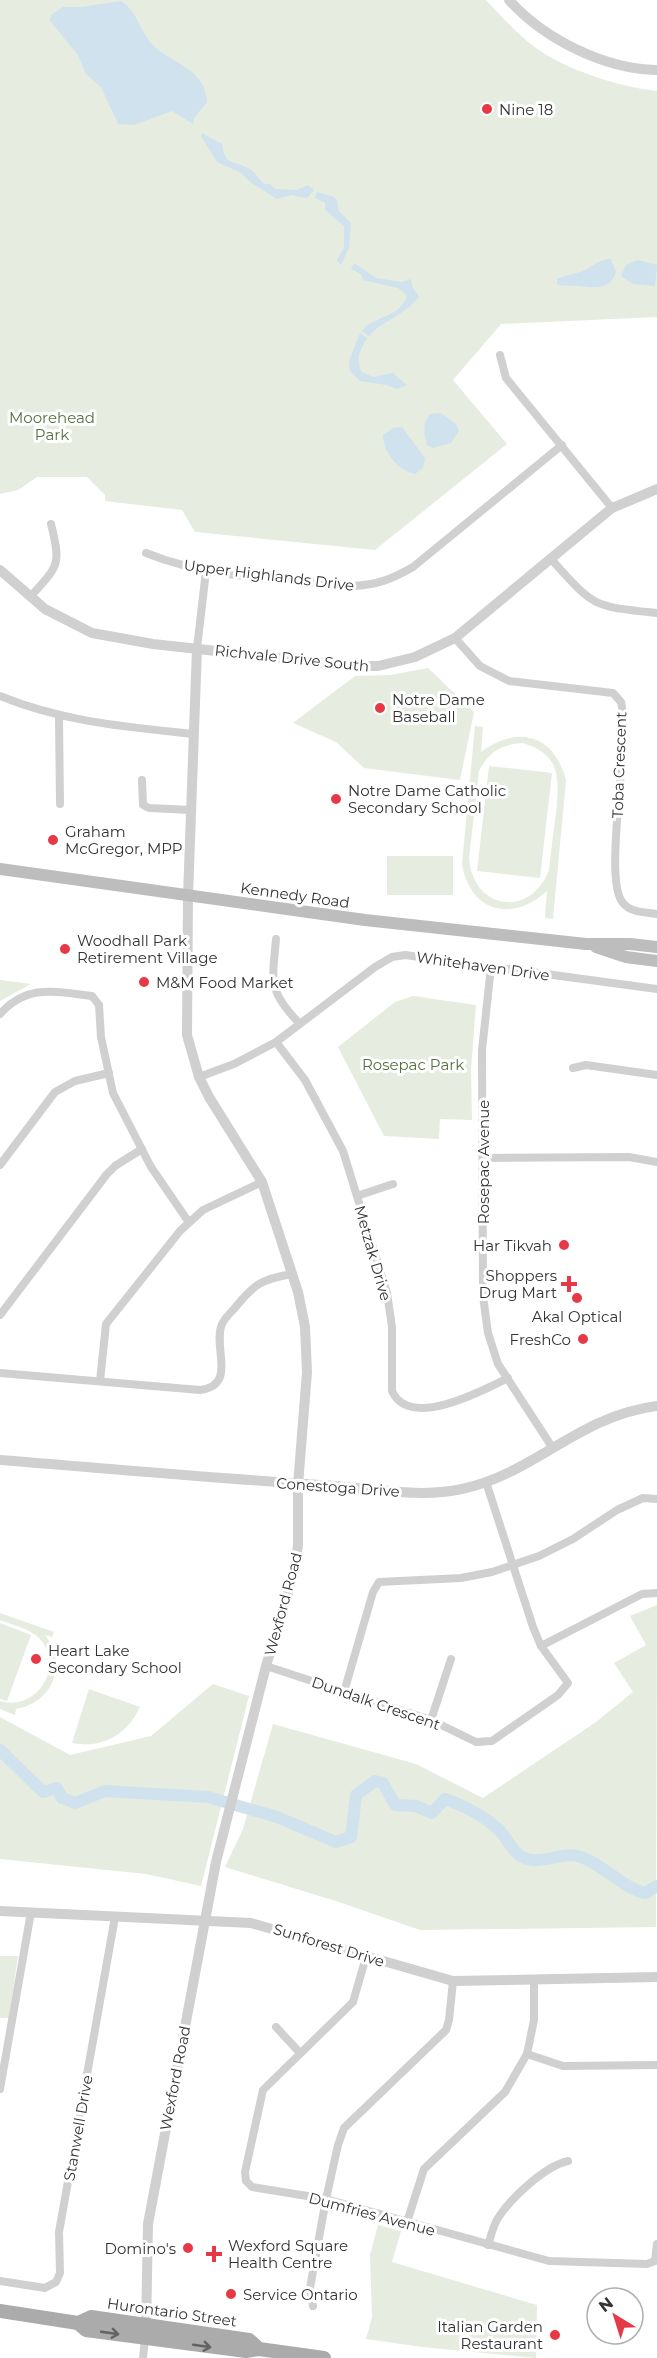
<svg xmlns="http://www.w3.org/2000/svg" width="657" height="2358" viewBox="0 0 657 2358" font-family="Montserrat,sans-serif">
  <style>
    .green { fill: #e6ecdf; fill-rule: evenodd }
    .water { fill: #cfe2ee }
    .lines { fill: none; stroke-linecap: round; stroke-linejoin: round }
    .river { stroke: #cfe2ee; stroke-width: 12 }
    .minor { stroke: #d0d0d0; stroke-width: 8 }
    .tertiary { stroke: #d0d0d0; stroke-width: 10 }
    .secondary { stroke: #bdbdbd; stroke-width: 12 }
    .primary { stroke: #ababab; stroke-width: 14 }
    .oneway { stroke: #636363 }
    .poi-dot { fill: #e63946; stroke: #fff; stroke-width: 2 }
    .labels { text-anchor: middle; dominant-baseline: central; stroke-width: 6; stroke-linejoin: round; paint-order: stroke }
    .poi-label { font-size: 15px; fill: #333; stroke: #fff; text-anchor: start }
    .park-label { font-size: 15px; fill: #56703f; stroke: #fff }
    .street-label { font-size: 15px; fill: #333; stroke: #fff }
  </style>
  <rect width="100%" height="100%" fill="#fff"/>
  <g class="green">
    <path d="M0,0H486C502,17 517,34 536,48C566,70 620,87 657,91V317L501,324L453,380L507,444L375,550L195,532L182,510L105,501V495L87,477H37L18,490L0,494Z"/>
    <path d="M428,668L474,712L460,780L364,768L336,742L293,723L355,676L390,675Z"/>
    <path d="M475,726L483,727L481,752C517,725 554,734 566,780L553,919L545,918L547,891C512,923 470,912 462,864ZM523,743C562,755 559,779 556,814C553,833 551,852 549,870C530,919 473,910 469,858L479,771C489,752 501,744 523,743Z"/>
    <path d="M489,766L552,773L540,878L477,871Z"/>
    <rect x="387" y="856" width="66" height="39"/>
    <path d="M0,980L31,984L0,1001Z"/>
    <path d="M413,996L476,1005L471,1069L472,1120L440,1119L439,1139L384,1136L338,1047L395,1002Z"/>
    <path d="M657,1605L656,1927L420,1930L336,1901L225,1867L243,1829L273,1724L416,1764L483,1798L596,1722L633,1692L614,1663L646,1645L630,1616Z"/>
    <path d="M0,1613L54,1632L52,1637L45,1635C68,1664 53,1703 16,1709L15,1715L0,1709V1701C37,1712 67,1665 38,1637C28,1628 12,1625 0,1620Z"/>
    <path d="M0,1623L31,1635L7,1701L0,1699Z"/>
    <path d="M213,1684L249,1696L201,1886L146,1874L0,1859V1717L70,1755L151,1736Z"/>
    <path d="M89,1689L140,1707C127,1735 102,1749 72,1743Z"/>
    <path d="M0,1956H18L9,2018H0Z"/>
    <path d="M378,2225L401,2231L392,2262L537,2305L536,2358L422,2347L366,2339L372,2317L370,2255Z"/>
  </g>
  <g class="water">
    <path d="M121,1C137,11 139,29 151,43C169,64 205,66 207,102L194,118L193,124L172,111L134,125L118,124L101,87L86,74L78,55L50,21L51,15L63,7H82Z"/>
    <path d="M202,133L222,144C226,169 233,158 251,170C257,174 259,180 265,184H270L276,189L297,190L308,185L314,190L307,198L291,195L277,199L250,182L241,173L217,162L201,136Z"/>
    <path d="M317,192L334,197L337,201L339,211L351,223L349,248L341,265L337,260L344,248V226L325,210V203L315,198Z"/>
    <path d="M611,259L616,272C610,292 591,287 576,286C569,285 564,287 557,284V279C565,275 572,275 580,272C593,268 595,260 611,259Z"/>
    <path d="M638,260L657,265L655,286L633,284L621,276L626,265Z"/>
    <path d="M354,263L376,278L402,282L411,279L412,286L419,297C405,315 382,321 369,336L362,331C372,316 402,318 407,295L398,288L363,280L361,274L351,269Z"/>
    <path d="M360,333L367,338C360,351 355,358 362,372L373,377L393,373L407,385L397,389L387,385L360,381L350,371L349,361Z"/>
    <path d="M441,413L456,424L459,431L451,443L433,448L427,445C424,433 422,424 430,414Z"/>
    <path d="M402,427L425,458L423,468L415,474C399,471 383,453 383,435L393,428Z"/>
  </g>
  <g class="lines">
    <path class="river" d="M0,1750L43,1792L57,1788L62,1798L75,1803L105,1791L208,1797L277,1817L336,1842L351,1837L356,1795L375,1781L383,1783L395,1805L416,1806L432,1813L445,1799C463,1805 484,1816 498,1829C506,1836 512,1852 522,1857C542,1867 561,1850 581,1857C604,1865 621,1887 645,1893L657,1886"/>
    <g class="minor">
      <path d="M500,355L506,378L612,508"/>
      <path d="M146,553C210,579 284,579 353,586C377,585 392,579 413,567L562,445"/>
      <path d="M551,559C595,608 592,606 657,613"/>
      <path d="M31,596C59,565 61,565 51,524"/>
      <path d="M455,638L480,666L509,681L613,693L621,702C631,742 602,880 623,903C631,913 645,912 657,914"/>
      <path d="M197,648L206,571"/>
      <path d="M0,696C63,722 127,727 194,734"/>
      <path d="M59,717L60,804"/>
      <path d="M142,780L143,805L149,808L191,810"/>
      <path d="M276,939C272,983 268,991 300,1024"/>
      <path d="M491,967L482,1050L483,1296L488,1333L498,1364L552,1447"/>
      <path d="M0,1014C28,983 56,992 92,996L99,1005L101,1037L113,1093L151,1167L188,1221"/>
      <path d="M276,1042L305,1080L343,1151L387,1293L392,1327V1391C409,1430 482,1391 508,1378"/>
      <path d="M573,1068L586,1065L657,1075"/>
      <path d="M199,1077L234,1064L276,1042L375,967L392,957L405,955L657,989"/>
      <path d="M483,1158L629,1157L657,1162"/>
      <path d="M0,1165L55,1092L75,1081L109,1073"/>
      <path d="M357,1196L393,1184"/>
      <path d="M0,1315L107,1174L115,1166L142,1149"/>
      <path d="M0,1373L200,1390C238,1385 212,1347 222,1324C225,1318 230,1313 234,1309C253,1285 261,1279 292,1274"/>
      <path d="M100,1381L106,1324L180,1231L203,1210L262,1182"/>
      <path d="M541,1646L642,1594L657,1593"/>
      <path d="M266,1666L431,1720L476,1742L492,1741L558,1695L568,1683L541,1646L533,1627L486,1482"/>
      <path d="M344,1692L373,1592L379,1582L461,1578L492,1572L539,1556L573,1539L617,1510L643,1498L657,1499"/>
      <path d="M431,1720L451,1659"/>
      <path d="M366,1957L353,2002L263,2090L245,2172L246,2181L252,2187L326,2199L549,2261L647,2264L655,2261L657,2244"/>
      <path d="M276,2027L300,2053"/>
      <path d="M527,2054L563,2066L657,2065"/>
      <path d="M0,2089L31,1912"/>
      <path d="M407,2222L424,2169L505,2092L527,2054L534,2020V1979"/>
      <path d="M488,2245C491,2236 493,2226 498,2218C511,2198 545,2166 568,2161"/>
      <path d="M0,2281L45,2288L56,2282L60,2273L59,2232L115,1917"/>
      <path d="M313,2306L310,2288L326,2199L338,2145L344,2128L446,2030L449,2020L453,1981"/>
      <path d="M143,2358L145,2338"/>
    </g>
    <g class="tertiary">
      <path d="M509,0C544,39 604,69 657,70"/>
      <path d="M0,570L45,609L92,633L153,644L352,666H378L415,657L455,638L612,508L657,489"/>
      <path d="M0,1460C112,1469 224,1479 335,1486C378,1489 420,1498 462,1489C536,1473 578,1416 657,1406"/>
      <path d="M0,1911L251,1923L453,1981L657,1977"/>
      <path d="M146,2331L148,2224L216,1862L266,1666L294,1573L298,1545V1485L307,1372L305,1327L298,1292L262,1182L209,1097L199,1077L187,1035L188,896L197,648"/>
    </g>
    <g class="secondary">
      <path d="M0,869L365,920L586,944H630L657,947"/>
      <path d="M596,947L626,957L657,961"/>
    </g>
    <g class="primary">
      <path d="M0,2311L78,2323L91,2317L249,2340L259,2349"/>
      <path d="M78,2323L86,2330L246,2351L259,2349L324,2358"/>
    </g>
  </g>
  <defs><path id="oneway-shaft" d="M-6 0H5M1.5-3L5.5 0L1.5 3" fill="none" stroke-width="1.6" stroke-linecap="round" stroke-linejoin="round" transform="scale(1.5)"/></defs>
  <g class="oneway">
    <use href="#oneway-shaft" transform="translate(110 2333) rotate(8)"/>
    <use href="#oneway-shaft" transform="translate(202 2346) rotate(8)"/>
  </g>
  <g class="poi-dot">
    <circle cx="487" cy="109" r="6"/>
    <circle cx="380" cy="708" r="6"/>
    <circle cx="336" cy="799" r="6"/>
    <circle cx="53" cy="840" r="6"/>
    <circle cx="65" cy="949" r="6"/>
    <circle cx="144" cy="982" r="6"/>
    <circle cx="564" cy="1245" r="6"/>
    <path d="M566 1275h6v6h6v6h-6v6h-6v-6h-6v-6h6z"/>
    <circle cx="577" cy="1298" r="6"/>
    <circle cx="583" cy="1339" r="6"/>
    <circle cx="36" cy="1659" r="6"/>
    <circle cx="188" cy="2248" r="6"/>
    <path d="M211 2245h6v6h6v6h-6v6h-6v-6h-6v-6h6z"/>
    <circle cx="231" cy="2294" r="6"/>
    <circle cx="555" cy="2335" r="6"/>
  </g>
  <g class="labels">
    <g class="poi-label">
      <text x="499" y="109">Nine 18</text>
      <text x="392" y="699">Notre Dame<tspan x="392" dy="17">Baseball</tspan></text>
      <text x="348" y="790">Notre Dame Catholic<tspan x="348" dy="17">Secondary School</tspan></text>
      <text x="65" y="831">Graham<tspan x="65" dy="17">McGregor, MPP</tspan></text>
      <text x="77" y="940">Woodhall Park<tspan x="77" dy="17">Retirement Village</tspan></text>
      <text x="156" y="982">M&amp;M Food Market</text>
      <text x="552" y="1245" text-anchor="end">Har Tikvah</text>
      <text x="557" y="1275" text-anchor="end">Shoppers<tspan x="557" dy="17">Drug Mart</tspan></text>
      <text x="577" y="1316" text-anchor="middle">Akal Optical</text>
      <text x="571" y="1339" text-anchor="end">FreshCo</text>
      <text x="48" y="1650">Heart Lake<tspan x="48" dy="17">Secondary School</tspan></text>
      <text x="228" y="2245">Wexford Square<tspan x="228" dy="17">Health Centre</tspan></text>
      <text x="176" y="2248" text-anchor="end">Domino's</text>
      <text x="243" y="2294">Service Ontario</text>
      <text x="543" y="2326" text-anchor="end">Italian Garden<tspan x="543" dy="17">Restaurant</tspan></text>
    </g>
    <g class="park-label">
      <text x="52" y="417">Moorehead<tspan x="52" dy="17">Park</tspan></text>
      <text x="413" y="1064">Rosepac Park</text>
    </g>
    <g class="street-label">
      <text transform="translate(269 575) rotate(7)">Upper Highlands Drive</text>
      <text transform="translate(292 658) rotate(6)">Richvale Drive South</text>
      <text transform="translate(619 765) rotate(-88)">Toba Crescent</text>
      <text transform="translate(295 895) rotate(8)">Kennedy Road</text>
      <text transform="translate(483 966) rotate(8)">Whitehaven Drive</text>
      <text transform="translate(483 1162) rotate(-90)">Rosepac Avenue</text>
      <text transform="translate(373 1253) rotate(74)">Metzak Drive</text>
      <text transform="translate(338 1487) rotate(4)">Conestoga Drive</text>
      <text transform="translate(283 1604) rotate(-75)">Wexford Road</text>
      <text transform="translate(376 1703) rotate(19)">Dundalk Crescent</text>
      <text transform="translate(329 1945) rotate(17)">Sunforest Drive</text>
      <text transform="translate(175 2078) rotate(-79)">Wexford Road</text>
      <text transform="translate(78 2128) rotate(-80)">Stanwell Drive</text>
      <text transform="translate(372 2214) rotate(15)">Dumfries Avenue</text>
      <text transform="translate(172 2312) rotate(8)">Hurontario Street</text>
    </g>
  </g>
  <g transform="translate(615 2316) rotate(322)"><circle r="28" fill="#ffffff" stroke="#adadad" stroke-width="1.5"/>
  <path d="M0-4.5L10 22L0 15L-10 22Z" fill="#e63946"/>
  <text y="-9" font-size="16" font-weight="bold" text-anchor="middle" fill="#333333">N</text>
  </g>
</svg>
